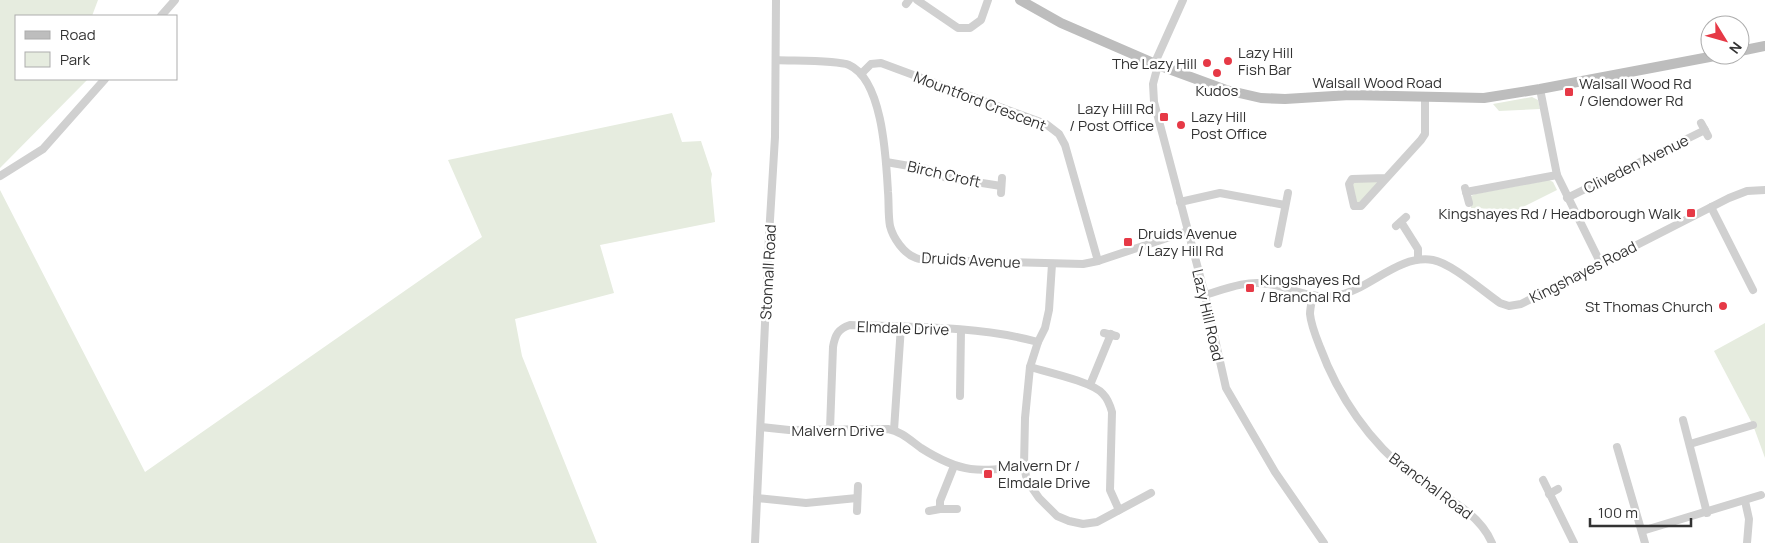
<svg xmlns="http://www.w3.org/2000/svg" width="1765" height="543" viewBox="0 0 1765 543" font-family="Manrope,sans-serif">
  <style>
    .green { fill: #e6ecdf }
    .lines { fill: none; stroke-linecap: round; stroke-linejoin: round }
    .street { stroke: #d0d0d0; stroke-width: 8 }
    .secondary { stroke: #bdbdbd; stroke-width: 10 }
    .poi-dot { fill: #e63946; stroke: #fff; stroke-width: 2 }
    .labels { text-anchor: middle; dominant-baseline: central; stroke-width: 5; stroke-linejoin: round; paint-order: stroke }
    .poi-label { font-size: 15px; fill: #333; stroke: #fff; text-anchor: start }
    .street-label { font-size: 15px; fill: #333; stroke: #fff }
  </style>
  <rect width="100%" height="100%" fill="#fff"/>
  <g class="green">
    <path d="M0,0H98L92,16H16V79H88L0,168Z"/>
    <path d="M1532,97L1538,100L1540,109L1499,111L1493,104Z"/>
    <path d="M672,113L682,142L701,141L712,174L711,180L715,222L600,245L614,293L515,319L522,356L597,543H0V190L145,472L482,237L448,160Z"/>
    <path d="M1549,180L1553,182L1557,190L1517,210L1471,208V196L1475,194Z"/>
    <path d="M1355,181H1377L1379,183L1360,204L1357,203L1352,186Z"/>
    <path d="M1765,323V458L1753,425L1714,351Z"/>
  </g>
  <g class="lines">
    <g class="street">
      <path d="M917,0L958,28H970L981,20L988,0"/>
      <path d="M1183,0L1157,58L1158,65L1153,84L1154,102L1205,295L1226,388L1275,472L1324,543"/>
      <path d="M906,4L909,0"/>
      <path d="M161,16L175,0"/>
      <path d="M776,60C792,61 837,60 849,65C883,80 886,159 888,192C889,203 888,215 890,226C893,238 904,254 916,258C920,260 926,260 931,260L1083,264L1098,261L1188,231"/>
      <path d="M861,74L871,64L881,63L1046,124L1059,134L1065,145L1098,261"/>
      <path d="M1540,89L1557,175L1601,264"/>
      <path d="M1701,123L1708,136"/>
      <path d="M886,162L927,169L944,177L1001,186"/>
      <path d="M0,176L43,149L105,79"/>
      <path d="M1385,178L1352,179L1349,184L1354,206H1361L1421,140L1425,134V97"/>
      <path d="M1465,188L1469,203"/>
      <path d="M1466,192L1557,175"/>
      <path d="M1001,193L1002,178"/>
      <path d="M1567,198L1705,130"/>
      <path d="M1180,202L1220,193L1285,205"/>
      <path d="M1711,207L1753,290"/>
      <path d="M1401,222L1418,249V259"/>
      <path d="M1396,226L1406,217"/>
      <path d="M1278,244L1288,193"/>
      <path d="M1052,264L1049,310L1045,328L1038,342L1030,367L1025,418L1024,466L1026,476L1030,485L1039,498L1057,516L1069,521L1083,524L1097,522L1151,493"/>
      <path d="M1205,295C1225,289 1247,280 1268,284C1290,287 1312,300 1335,296C1369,291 1397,254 1433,260C1451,263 1484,292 1500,303L1509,306L1521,304L1729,198L1747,191L1765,190"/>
      <path d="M1313,295C1312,301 1310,308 1310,314C1311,325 1316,337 1320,347C1338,396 1370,443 1412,475C1440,495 1478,510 1492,543"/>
      <path d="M1104,333L1116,336"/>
      <path d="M1030,367C1047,372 1093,382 1103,394C1108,399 1110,405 1112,412L1110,490L1119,510"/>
      <path d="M1090,385L1111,334"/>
      <path d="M960,396L961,330"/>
      <path d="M1683,420L1707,513"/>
      <path d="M761,427L789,430L888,429C901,431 911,441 921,448C962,474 978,472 1024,466"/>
      <path d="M830,429L833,347C835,335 838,329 850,325C910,327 980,326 1038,342"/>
      <path d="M894,430L901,326"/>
      <path d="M1690,444L1753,425"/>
      <path d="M1617,447L1645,543"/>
      <path d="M1543,480L1574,543"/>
      <path d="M1549,494L1558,489"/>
      <path d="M757,498L806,503L857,498"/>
      <path d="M1745,501L1749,519L1747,543"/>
      <path d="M940,509V501L954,466"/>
      <path d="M857,511L858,486"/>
      <path d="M929,511L940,509H957"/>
      <path d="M1642,531L1761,495"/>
      <path d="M755,543L769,236L775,137L776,0"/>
    </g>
    <g class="secondary">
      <path d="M1020,0L1061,23L1158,65L1226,90L1261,98L1285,99L1350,95L1484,98L1540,89L1720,55"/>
      <path d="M1740,51L1765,46"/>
    </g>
  </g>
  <g class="poi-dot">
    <circle cx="1228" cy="61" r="5"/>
    <circle cx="1207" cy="63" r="5"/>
    <circle cx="1217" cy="73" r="5"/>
    <rect x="1564" y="87" width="10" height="10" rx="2.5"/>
    <rect x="1159" y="112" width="10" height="10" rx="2.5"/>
    <circle cx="1181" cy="125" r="5"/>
    <rect x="1686" y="208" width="10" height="10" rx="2.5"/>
    <rect x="1123" y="237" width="10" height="10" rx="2.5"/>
    <rect x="1245" y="283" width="10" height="10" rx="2.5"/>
    <circle cx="1723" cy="306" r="5"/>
    <rect x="983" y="469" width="10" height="10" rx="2.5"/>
  </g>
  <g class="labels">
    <g class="poi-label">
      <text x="1238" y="52">Lazy Hill<tspan x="1238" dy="17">Fish Bar</tspan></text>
      <text x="1197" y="63" text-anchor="end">The Lazy Hill</text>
      <text x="1579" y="83">Walsall Wood Rd<tspan x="1579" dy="17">/ Glendower Rd</tspan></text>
      <text x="1217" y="90" text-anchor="middle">Kudos</text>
      <text x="1154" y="108" text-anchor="end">Lazy Hill Rd<tspan x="1154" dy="17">/ Post Office</tspan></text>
      <text x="1191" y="116">Lazy Hill<tspan x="1191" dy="17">Post Office</tspan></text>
      <text x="1681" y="213" text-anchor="end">Kingshayes Rd / Headborough Walk</text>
      <text x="1138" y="233">Druids Avenue<tspan x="1138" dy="17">/ Lazy Hill Rd</tspan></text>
      <text x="1260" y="279">Kingshayes Rd<tspan x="1260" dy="17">/ Branchal Rd</tspan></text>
      <text x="1713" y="306" text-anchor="end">St Thomas Church</text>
      <text x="998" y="465">Malvern Dr /<tspan x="998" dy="17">Elmdale Drive</tspan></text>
    </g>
    <g class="street-label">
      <text x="1377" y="82">Walsall Wood Road</text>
      <text transform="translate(980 101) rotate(21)">Mountford Crescent</text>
      <text transform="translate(1636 164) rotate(-26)">Cliveden Avenue</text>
      <text transform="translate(944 174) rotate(13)">Birch Croft</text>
      <text transform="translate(971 260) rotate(3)">Druids Avenue</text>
      <text transform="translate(768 272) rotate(-87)">Stonnall Road</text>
      <text transform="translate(1583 272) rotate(-27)">Kingshayes Road</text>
      <text transform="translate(1208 315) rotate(77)">Lazy Hill Road</text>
      <text transform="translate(903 328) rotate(2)">Elmdale Drive</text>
      <text x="838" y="430">Malvern Drive</text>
      <text transform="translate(1431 486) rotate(37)">Branchal Road</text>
    </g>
  </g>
  <rect x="15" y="15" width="162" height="65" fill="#ffffff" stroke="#adadad"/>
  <rect x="25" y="31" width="25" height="8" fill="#bdbdbd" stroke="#adadad"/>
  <text x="60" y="40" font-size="15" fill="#333333">Road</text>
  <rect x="25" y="52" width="25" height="15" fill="#e6ecdf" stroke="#adadad"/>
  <text x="60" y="65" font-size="15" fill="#333333">Park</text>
  <g transform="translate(1725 40) rotate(127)"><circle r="24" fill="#ffffff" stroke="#adadad"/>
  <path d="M0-4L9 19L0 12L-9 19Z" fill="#e63946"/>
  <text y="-8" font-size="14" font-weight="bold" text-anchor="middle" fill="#333333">N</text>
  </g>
  <path d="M1590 518v8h101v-8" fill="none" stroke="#333333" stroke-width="2.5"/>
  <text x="1598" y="518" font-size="15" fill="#333333" stroke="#ffffff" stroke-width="4" paint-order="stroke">100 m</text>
</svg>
